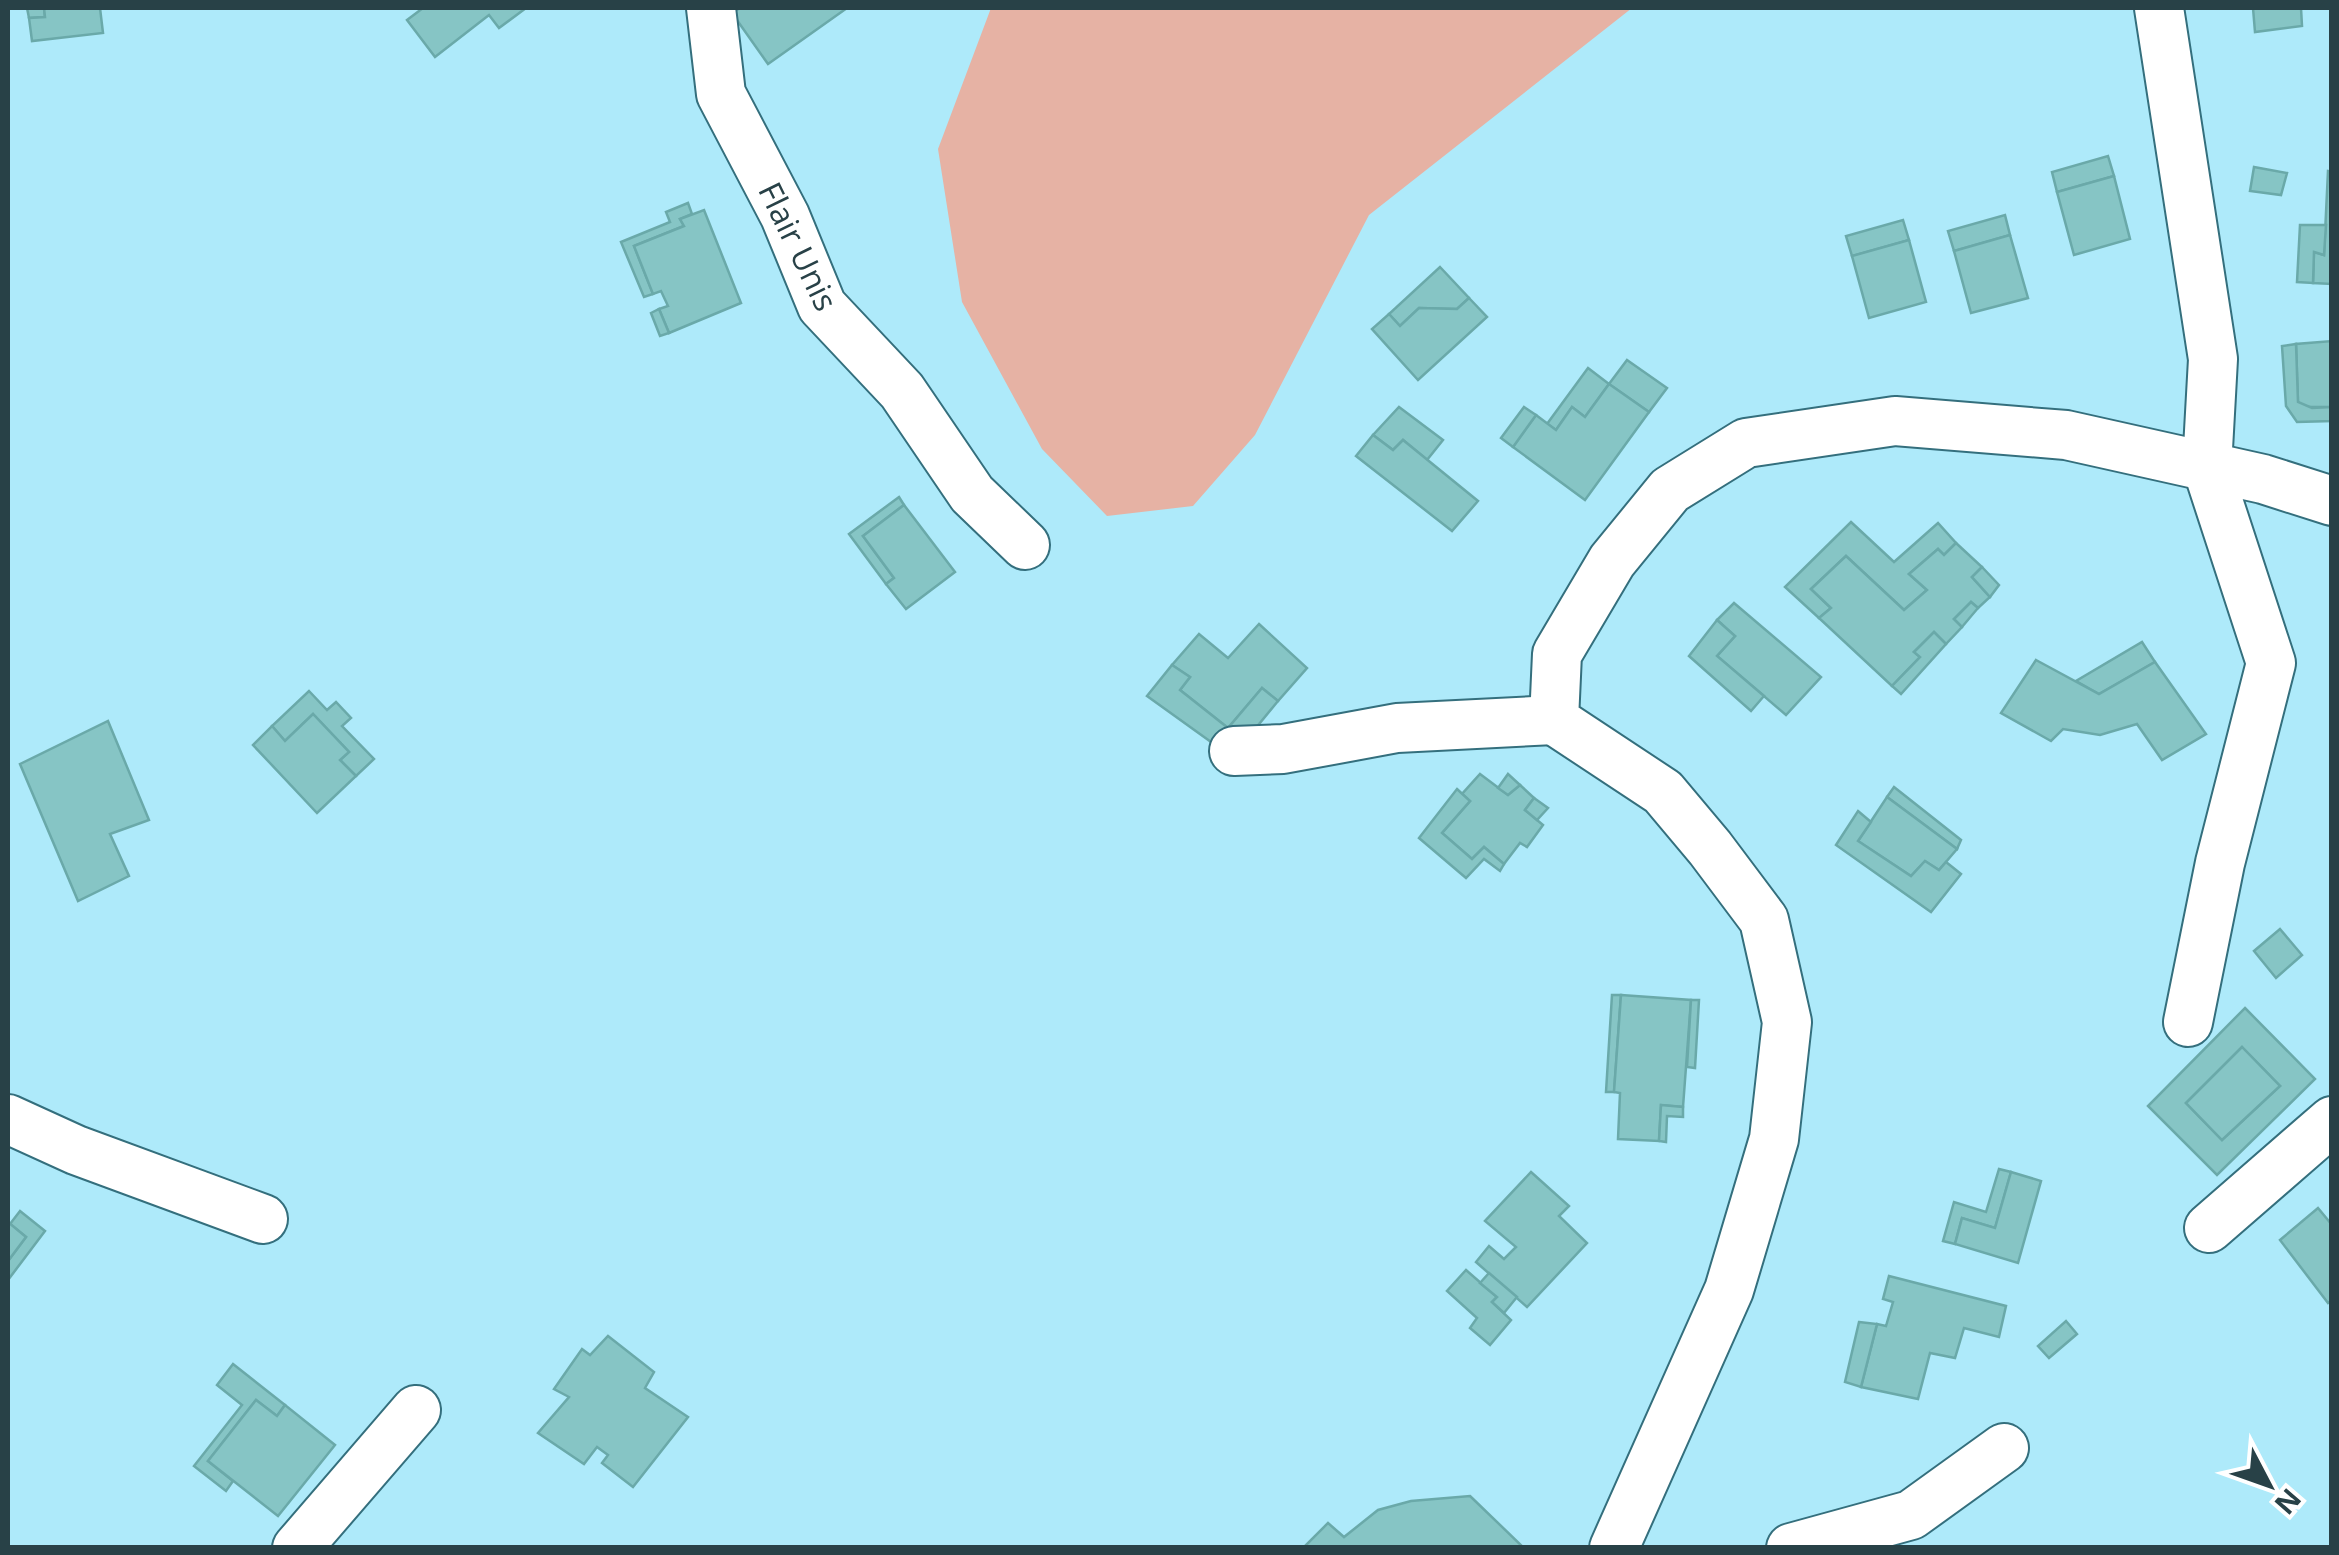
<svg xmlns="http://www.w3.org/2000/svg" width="2339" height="1555" viewBox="0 0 2339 1555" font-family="'Open Sans',sans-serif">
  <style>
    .green { fill: #e6b2a4 }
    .building { fill: #86c5c5; stroke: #6aa9a9; stroke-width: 2.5; fill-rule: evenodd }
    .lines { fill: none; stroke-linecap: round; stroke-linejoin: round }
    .minor-casing { stroke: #346f7d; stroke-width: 52 }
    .minor { stroke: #fff; stroke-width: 48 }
    .labels { text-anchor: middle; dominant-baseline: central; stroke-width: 8; stroke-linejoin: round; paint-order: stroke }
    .street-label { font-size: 32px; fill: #284147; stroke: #fff }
  </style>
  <rect width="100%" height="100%" fill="#aeeafa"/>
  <path class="green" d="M991,8H1632L1369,215L1255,435L1193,506L1107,516L1042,449L962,302L938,149Z"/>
  <g class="building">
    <path d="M27,8H44L45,17L29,18Z"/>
    <path d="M44,8H100L103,33L32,41L29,18L45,17Z"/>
    <path d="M423,8H526L499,28L489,15L435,57L407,20Z"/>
    <path d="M740,8H847L768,64L732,13Z"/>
    <path d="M2253,8H2301L2302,26L2255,32Z"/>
    <path d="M2108,156L2114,176L2057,192L2052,172Z"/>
    <path d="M2254,167L2287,173L2281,195L2250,191Z"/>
    <path d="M2328,171L2332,172V284L2313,283L2314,252L2324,255Z"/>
    <path d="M2114,176L2130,239L2074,255L2057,192Z"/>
    <path d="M688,203L692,214L680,219L684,226L634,246L653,294L644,297L621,242L670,222L666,212Z"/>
    <path d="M704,210L741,303L669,333L659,309L668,306L661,291L653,294L634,246L684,226L680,219Z"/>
    <path d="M2005,215L2010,235L1954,251L1948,231Z"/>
    <path d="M1903,220L1909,240L1852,256L1846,236Z"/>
    <path d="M2300,225H2326L2324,255L2314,252L2313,283L2297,282Z"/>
    <path d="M2010,235L2028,298L1971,313L1954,251Z"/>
    <path d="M1909,240L1926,302L1869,318L1852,256Z"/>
    <path d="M1440,267L1469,298L1457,309L1419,308L1400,326L1389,314Z"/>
    <path d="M1469,298L1487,317L1418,380L1372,329L1389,314L1400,326L1419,308L1457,309Z"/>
    <path d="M659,309L669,333L660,336L651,313Z"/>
    <path d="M2332,341V407H2305L2298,402L2296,344Z"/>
    <path d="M2296,344L2298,402L2312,408L2332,407V421L2297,422L2286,406L2282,346Z"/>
    <path d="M1627,360L1667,388L1649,412L1609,384Z"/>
    <path d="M1588,368L1609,384L1585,417L1572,407L1556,430L1547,424Z"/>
    <path d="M1609,384L1649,412L1585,500L1513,447L1536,415L1556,430L1572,407L1585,417Z"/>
    <path d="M1399,407L1443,440L1427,460L1403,440L1393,450L1373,435Z"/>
    <path d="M1524,407L1536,415L1513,447L1501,438Z"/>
    <path d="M1373,435L1393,450L1403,440L1478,501L1452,531L1356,456Z"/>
    <path d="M899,497L904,505L863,536L894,578L886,584L849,534Z"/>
    <path d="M904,505L955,572L906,609L886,584L894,578L863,536Z"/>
    <path d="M1851,522L1894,562L1938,523L1956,543L1944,555L1938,549L1909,574L1927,590L1904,610L1846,556L1811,589L1831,608L1819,618L1785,587Z"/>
    <path d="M1956,543L1982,567L1972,577L1990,597L1978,608L1971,602L1954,619L1962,627L1946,644L1934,632L1914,652L1920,657L1892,686L1819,618L1831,608L1811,589L1846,556L1904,610L1927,590L1909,574L1938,549L1944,555Z"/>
    <path d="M1982,567L1999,585L1990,597L1972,577Z"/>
    <path d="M1971,602L1978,608L1962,627L1954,619Z"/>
    <path d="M1734,603L1821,677L1786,715L1717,656L1735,636L1717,620Z"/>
    <path d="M1717,620L1735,636L1717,656L1764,696L1751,711L1689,656Z"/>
    <path d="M1259,624L1307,668L1278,701L1262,688L1228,728L1180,690L1190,677L1172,665L1199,634L1228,658Z"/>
    <path d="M1934,632L1946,644L1901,694L1892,686L1920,657L1914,652Z"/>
    <path d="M2142,642L2155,662L2099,694L2076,681Z"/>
    <path d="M2036,660L2099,694L2155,662L2206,734L2162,760L2137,724L2100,735L2063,729L2051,741L2001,713Z"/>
    <path d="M1172,665L1190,677L1180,690L1228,728L1262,688L1278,701L1232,757L1147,696Z"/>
    <path d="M309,691L327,710L336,702L351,718L342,726L374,759L356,776L340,760L349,752L313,714L285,741L272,726Z"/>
    <path d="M313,714L349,752L340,760L356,776L317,813L253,745L272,726L285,741Z"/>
    <path d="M108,721L149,820L110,834L129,876L78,901L20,764Z"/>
    <path d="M1480,774L1508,795L1520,785L1534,798L1525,810L1543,825L1527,847L1520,843L1504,864L1484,847L1472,859L1442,833L1470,801L1462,794Z"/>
    <path d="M1508,774L1520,785L1508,795L1498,788Z"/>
    <path d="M1894,787L1961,840L1957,849L1887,797Z"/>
    <path d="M1457,789L1470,801L1442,833L1472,859L1484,847L1504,864L1500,871L1484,859L1466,878L1419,838Z"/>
    <path d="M1887,797L1957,849L1939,870L1925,861L1911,876L1858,841Z"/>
    <path d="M1534,798L1548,808L1537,820L1525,810Z"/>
    <path d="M1858,811L1871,822L1858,841L1911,876L1925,861L1939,870L1946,862L1961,874L1931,912L1836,845Z"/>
    <path d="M2280,929L2302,955L2276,978L2254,951Z"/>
    <path d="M1612,995H1621L1614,1092H1606Z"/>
    <path d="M1621,995L1691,1000L1683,1107L1661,1105L1659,1141L1618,1139L1620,1093L1614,1092Z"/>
    <path d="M1691,1000H1699L1695,1068L1687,1067Z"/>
    <path d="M2245,1008L2315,1079L2217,1175L2148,1106ZM2242,1047L2280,1086L2222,1140L2186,1103Z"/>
    <path d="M2242,1047L2280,1086L2222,1140L2186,1103Z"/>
    <path d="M1661,1105L1683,1107V1117L1667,1116L1666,1142L1659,1141Z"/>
    <path d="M1999,1169L2011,1172L1995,1228L1962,1218L1955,1244L1943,1241L1954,1202L1986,1212Z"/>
    <path d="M1531,1172L1569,1206L1559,1216L1587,1243L1527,1307L1476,1262L1489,1246L1504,1259L1516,1247L1485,1221Z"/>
    <path d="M2011,1172L2041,1181L2018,1263L1955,1244L1962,1218L1995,1228Z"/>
    <path d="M2318,1208L2332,1225V1300L2328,1303L2280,1240Z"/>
    <path d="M20,1211L45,1231L8,1280V1261L26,1237L10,1224Z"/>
    <path d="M8,1222L26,1237L8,1261Z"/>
    <path d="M1466,1270L1497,1297L1492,1302L1511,1320L1490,1345L1470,1328L1477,1318L1447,1291Z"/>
    <path d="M1489,1273L1517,1297L1504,1313L1492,1302L1497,1297L1480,1283Z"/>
    <path d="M1889,1276L2006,1306L1999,1337L1964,1328L1955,1358L1930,1353L1918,1399L1861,1387L1877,1324L1886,1326L1893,1302L1883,1299Z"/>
    <path d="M2066,1321L2077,1334L2049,1358L2038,1346Z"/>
    <path d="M1859,1322L1877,1324L1861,1387L1845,1382Z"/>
    <path d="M608,1336L654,1372L645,1388L688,1417L633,1487L602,1463L608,1455L597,1447L584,1464L538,1433L569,1397L554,1389L582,1349L590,1355Z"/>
    <path d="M233,1364L285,1405L277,1416L256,1400L208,1461L233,1481L226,1491L194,1466L242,1405L217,1385Z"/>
    <path d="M256,1400L277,1416L285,1405L335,1445L278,1516L208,1461Z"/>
    <path d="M1470,1496L1524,1548H1303L1328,1523L1344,1537L1378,1510L1411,1501Z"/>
  </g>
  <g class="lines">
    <g class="minor-casing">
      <g id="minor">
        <path d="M711,8L721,94L785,216L822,306L902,391L972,494L1025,545"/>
        <path d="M2159,8L2213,359L2207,467L2271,663L2220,863L2188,1022"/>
        <path d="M1234,751L1283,749L1397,728L1554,720"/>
        <path d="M8,1119L76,1150L263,1219"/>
        <path d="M2209,1228L2332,1121"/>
        <path d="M297,1548L416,1410"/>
        <path d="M1614,1548L1729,1290L1774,1139L1787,1022L1764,920L1710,848L1663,792L1554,720L1557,654L1612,561L1670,490L1746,443L1895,421L2066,435L2263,479L2332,501"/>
        <path d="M1791,1548L1911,1515L2004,1448"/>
      </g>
    </g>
    <use href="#minor" class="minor"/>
  </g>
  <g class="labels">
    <g class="street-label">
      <text transform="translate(799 246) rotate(64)">Flair Unis</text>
    </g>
  </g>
  <rect width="2339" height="1555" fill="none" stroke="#284147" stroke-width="20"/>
  <g transform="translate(2269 1485) rotate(131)" stroke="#ffffff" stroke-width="8" paint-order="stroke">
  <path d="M0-8L18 38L0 25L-18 38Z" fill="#284147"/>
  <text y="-15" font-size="28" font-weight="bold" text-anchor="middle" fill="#284147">N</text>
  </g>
</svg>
